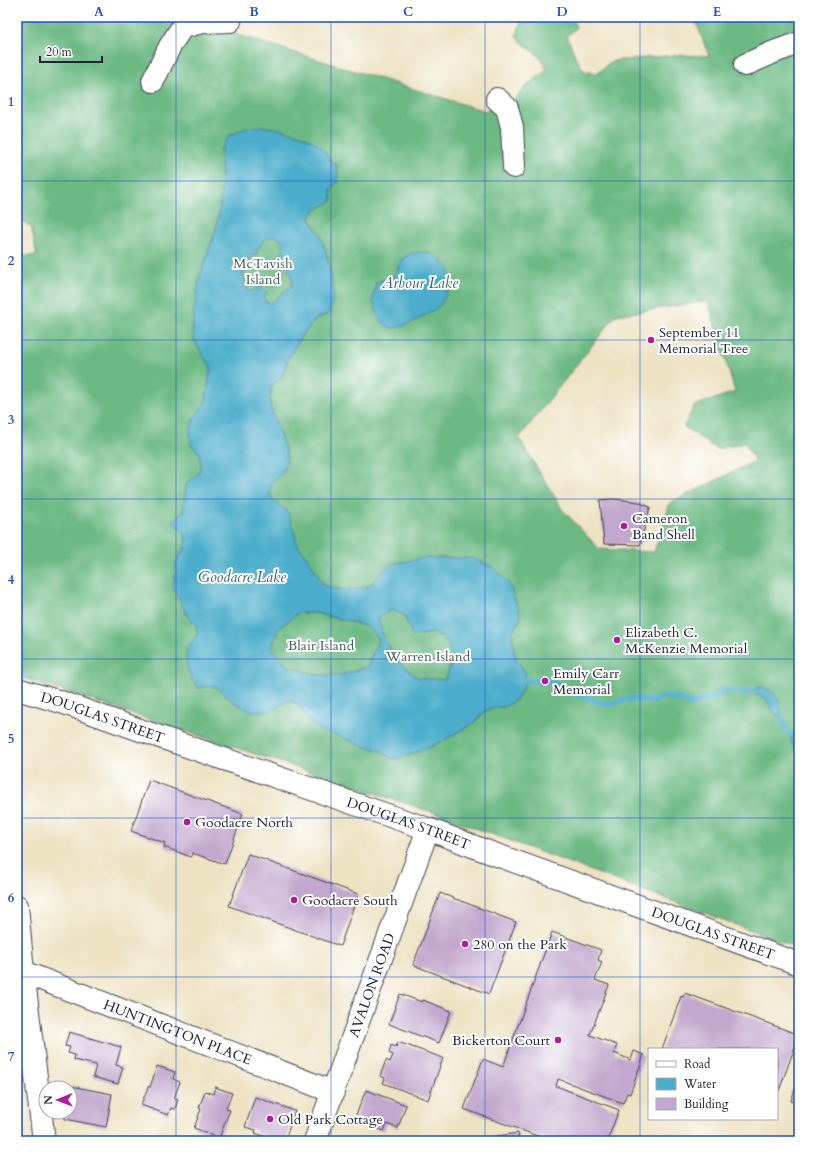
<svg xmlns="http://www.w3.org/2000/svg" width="816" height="1158" viewBox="0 0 816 1158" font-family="Cardo,serif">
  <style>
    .forest { fill: #6cb983; stroke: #476e5f; fill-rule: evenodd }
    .water { fill: #4cadcb; stroke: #376883; fill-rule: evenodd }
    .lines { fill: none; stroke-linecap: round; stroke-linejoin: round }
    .stream { stroke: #4cadcb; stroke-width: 6 }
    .building { fill: #c2a8ce }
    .minor-casing { stroke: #403f4f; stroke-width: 24 }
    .major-casing { stroke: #403f4f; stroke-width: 24 }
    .minor { stroke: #fff; stroke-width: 22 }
    .major { stroke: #fff; stroke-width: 22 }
    .grid { fill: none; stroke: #1d4ed8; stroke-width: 1; stroke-opacity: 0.55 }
    .poi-dot { fill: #b5179e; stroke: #fff; stroke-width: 1.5 }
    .labels { text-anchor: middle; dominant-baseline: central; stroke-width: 4; stroke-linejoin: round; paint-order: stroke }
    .park-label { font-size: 14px; fill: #45625d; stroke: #fff }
    .poi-label { font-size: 14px; fill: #22223b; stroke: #fff; text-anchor: start }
    .street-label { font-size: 14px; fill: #22223b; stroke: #fff }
    .water-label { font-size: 15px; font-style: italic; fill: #35617c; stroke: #fff }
    .neatline { fill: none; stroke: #1d4ed8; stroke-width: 1.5 }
    .grid-label { font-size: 13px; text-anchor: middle; font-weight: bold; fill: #1d4ed8 }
  </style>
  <rect width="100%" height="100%" fill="#fff"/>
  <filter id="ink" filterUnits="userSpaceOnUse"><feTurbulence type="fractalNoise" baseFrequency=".025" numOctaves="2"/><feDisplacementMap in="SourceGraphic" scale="8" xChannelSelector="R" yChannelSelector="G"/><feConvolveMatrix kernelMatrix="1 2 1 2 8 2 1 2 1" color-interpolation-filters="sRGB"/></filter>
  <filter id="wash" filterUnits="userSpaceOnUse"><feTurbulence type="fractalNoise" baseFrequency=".012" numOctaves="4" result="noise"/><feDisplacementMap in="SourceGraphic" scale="16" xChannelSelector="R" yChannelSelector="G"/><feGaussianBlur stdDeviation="0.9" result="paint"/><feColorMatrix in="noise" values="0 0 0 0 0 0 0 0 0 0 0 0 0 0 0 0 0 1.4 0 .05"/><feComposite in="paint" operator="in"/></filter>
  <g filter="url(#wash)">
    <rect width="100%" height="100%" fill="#ede2c2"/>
    <g class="forest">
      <path d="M17,17H213L212,27L485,111L514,101L525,87L547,70L542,59L516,37L521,22L533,21H551L556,17L573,20L576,28L567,36L576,58L584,71L598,73L611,61L677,55L709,56L694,17H799V731L790,734L792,744L799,757V948L435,813L17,676V257L37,255L31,227L17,218ZM324,150L332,163H335L338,175V183L331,188L332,201L314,211L310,216C311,224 317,227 320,234C327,251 334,281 333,299C332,304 330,309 328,314L316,319L300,338L289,357L281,378L271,387L270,406L285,449L287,462L282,474L272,480L269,495L274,501L287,511L291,521L297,544L313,566L324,586L343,590L368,587L390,564L516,602L521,618L512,633L515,657L525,672L524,687L504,707H491L484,712L475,722L430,747L411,755L393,759L379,750L359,745L309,721L298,704L290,700L282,704L272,711L235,703L215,686L197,687L192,641L198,635L197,625L189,619L177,559C190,541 189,538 174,522L183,512L185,493L187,482L197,476L201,466L199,452L191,445L194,418L206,402L211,366L203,356L194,339L199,279L216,229L220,206L222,180ZM402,259L384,323L376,289V282C394,277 394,275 402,259ZM708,301L735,392L694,406L684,427L717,449L745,443L755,461L670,503L654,552L599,549L562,509L519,438L616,315Z"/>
      <path d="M276,236L283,242L284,251L276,258V260L286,259L290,262L292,276V286L282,293L273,303L264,302V297L255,290L250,292C243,282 240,273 248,262C251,258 252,255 257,254L258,248L265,239Z"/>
      <path d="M392,610L404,615L413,636L432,633L445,638L453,659L445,680L418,678L395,659L383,635L378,617Z"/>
      <path d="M298,613H317L366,626L379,639L367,667L341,675H317L287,666L271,648L278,629Z"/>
    </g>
    <g class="water">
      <path d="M262,126C282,129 309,134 323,149C327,153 329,159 332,163H336L338,175V183L331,188L332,201L314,211L310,216C311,224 317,228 320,235C327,251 334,281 333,299C332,304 330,309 328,314L316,319L300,338L289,357L281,378L271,387L270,406L285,449L287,462L282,474L272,481L270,495L274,501L287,511L291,521L297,544L313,566L324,586L343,590L368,587L390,564L423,558H473L494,568L508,582L516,602L521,618L512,633L515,657L525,672L524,687L516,700L504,707L491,708L484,712L475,722L445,740L411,755L393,759L379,750L359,745L341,737L317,729L309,721L299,704L290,700L282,704L272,711H252L235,703L215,686L197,687C185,668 180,653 197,635V625L189,619L173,587L177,559L184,550L187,541L184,533L174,522V519L183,512L185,493L187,482C202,473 202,469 199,452L191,445L190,432L194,418L206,402L211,366L203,356L194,339L192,325L199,279L216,229L220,206L222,180L220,151L229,136L246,128ZM276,236L283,242L284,251L276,258V260L286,259L290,262V264L288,270L292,276V286L282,293L273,303L265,302L264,297L267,292L264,289L258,288L250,292C243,282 240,273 248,262C251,258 252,255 257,254L258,248L265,239ZM392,610L404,615L413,636L432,633L445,638L453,659L445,680L418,678L395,659L383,635L378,617ZM298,613H317L366,626L379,639L367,667L341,675H317L287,666L272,648L278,629Z"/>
      <path d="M427,252L437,257L450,270C449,280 448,297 440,305C434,311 402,329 394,328C382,327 375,311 373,300C373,294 376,289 376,282L389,279L396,273L402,259L411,253Z"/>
      <path d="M761,687C777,689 781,704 782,719C770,713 773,706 765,699C762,695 757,696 753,693L754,689Z"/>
      <path d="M799,731V757L792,744L790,734Z"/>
    </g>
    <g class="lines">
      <g class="stream">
        <path d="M524,680L554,682L560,685L567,692L580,695L605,704L614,703L623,700L635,699L646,701L655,700L664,697H671L683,700L687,703L693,705L703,699H711L721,692L730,690L745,693L753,691"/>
        <path d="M782,719L786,729L790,734"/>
      </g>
    </g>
    <g id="blocks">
      <g class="building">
        <path d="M612,499L624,500L638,502L650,507L640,545L604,544L600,500Z"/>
        <path d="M149,780L243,814L225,864L192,853L191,857L164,847L165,843L131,831Z"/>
        <path d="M248,854L358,894L340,946L229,906Z"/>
        <path d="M440,893L516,922L489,994L413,965Z"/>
        <path d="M552,932L601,950L598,960L602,962L595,980L609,985L590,1035L617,1045L614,1053L631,1060L634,1051L644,1055L630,1094L627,1093L623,1103L558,1079L556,1086L619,1110L607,1141H551L464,1109L483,1059L503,1067Z"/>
        <path d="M685,993L797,1034L796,1037L798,1038L779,1091L777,1090V1049H662L681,996L683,997Z"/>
        <path d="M400,994L422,1002L423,1000L451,1011L439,1043L389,1024Z"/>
        <path d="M69,1032L121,1047L116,1065L123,1067L118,1084L93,1077L96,1065L74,1060L75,1055L68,1053L70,1047L65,1046Z"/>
        <path d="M398,1042L443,1058L428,1100L383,1083L385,1078L380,1076L386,1060L390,1062L393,1055L389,1053L391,1045L396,1047Z"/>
        <path d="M157,1066L175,1072L173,1079L180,1082L174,1098L178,1099L175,1109L171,1108L168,1115L141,1105L148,1087H150Z"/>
        <path d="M799,1077V1103L791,1101Z"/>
        <path d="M71,1086L112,1094L106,1127L65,1119V1117L63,1116L64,1112H70V1088Z"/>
        <path d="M215,1087L232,1093L226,1109L230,1110L219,1138L194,1128L201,1109L199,1108L205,1091L213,1094Z"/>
        <path d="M366,1090L406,1105L398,1128L387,1124L384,1131L354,1120Z"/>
        <path d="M255,1097L295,1111L285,1140L271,1136L270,1138L255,1133L256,1130L245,1127Z"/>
        <path d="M518,1133L519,1141H472V1140Z"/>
      </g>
    </g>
  </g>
  <g filter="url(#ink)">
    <use href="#blocks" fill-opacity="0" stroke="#403f4f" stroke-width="1"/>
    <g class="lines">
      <g class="minor-casing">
        <g id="minor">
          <path d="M745,65L774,52L799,43"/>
          <path d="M153,81L170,46L182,27L203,22L230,21"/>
          <path d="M497,99L507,108L512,127L514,167"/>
          <path d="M17,906L23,972L44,1141"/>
          <path id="s1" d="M23,972L333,1092"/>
          <path id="s2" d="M315,1141L428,829"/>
        </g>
      </g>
      <g class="major-casing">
        <g id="major">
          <path id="s3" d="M17,689L61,702L157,736L428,829L483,850L799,964"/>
        </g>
      </g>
      <use href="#minor" class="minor"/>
      <use href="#major" class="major"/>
    </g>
  </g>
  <path class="grid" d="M176,17V1141M331,17V1141M485,17V1141M640,17V1141M17,181H799M17,340H799M17,499H799M17,659H799M17,818H799M17,977H799"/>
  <g class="poi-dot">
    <circle cx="651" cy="340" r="4"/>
    <circle cx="624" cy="526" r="4"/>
    <circle cx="617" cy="640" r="4"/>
    <circle cx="545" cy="681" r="4"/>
    <circle cx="187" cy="822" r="4"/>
    <circle cx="294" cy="900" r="4"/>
    <circle cx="465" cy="944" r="4"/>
    <circle cx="558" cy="1040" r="4"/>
    <circle cx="270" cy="1119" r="4"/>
  </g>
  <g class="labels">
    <g class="park-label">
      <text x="263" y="263">McTavish<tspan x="263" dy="16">Island</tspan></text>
      <text x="321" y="645">Blair Island</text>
      <text x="428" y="656">Warren Island</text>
    </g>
    <g class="poi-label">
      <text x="659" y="332">September 11<tspan x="659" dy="16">Memorial Tree</tspan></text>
      <text x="632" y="518">Cameron<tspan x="632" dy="16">Band Shell</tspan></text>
      <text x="625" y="632">Elizabeth C.<tspan x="625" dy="16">McKenzie Memorial</tspan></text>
      <text x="553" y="673">Emily Carr<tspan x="553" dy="16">Memorial</tspan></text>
      <text x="195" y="822">Goodacre North</text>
      <text x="302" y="900">Goodacre South</text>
      <text x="473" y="944">280 on the Park</text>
      <text x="550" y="1040" text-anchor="end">Bickerton Court</text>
      <text x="278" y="1119">Old Park Cottage</text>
    </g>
    <g class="street-label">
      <text stroke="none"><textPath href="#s3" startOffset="90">DOUGLAS STREET</textPath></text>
      <text stroke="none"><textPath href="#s3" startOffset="414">DOUGLAS STREET</textPath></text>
      <text stroke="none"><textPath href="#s3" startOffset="738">DOUGLAS STREET</textPath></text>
      <text stroke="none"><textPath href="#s2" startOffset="166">AVALON ROAD</textPath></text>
      <text stroke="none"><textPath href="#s1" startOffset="166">HUNTINGTON PLACE</textPath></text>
    </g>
    <g class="water-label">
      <text x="420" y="283">Arbour Lake</text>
      <text x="242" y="577">Goodacre Lake</text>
    </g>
  </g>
  <rect width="816" height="1158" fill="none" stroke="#fff" stroke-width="44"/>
  <rect x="648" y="1048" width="130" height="72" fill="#ffffff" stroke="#a7a7b1"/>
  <rect x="656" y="1061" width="20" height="6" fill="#ffffff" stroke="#a7a7b1"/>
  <text x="684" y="1068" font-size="12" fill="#22223b">Road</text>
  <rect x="656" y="1078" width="20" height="12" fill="#4cadcb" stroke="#a7a7b1"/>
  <text x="684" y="1088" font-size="12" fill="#22223b">Water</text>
  <rect x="656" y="1098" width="20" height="12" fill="#c2a8ce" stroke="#a7a7b1"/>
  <text x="684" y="1108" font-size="12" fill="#22223b">Building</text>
  <g transform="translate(58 1100) rotate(269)"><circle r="19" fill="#ffffff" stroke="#a7a7b1"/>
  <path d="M0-3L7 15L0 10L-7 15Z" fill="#b5179e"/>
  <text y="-6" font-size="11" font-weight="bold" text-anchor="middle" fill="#22223b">N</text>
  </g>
  <path d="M40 56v6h62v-6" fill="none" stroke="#22223b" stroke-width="2"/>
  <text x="46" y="56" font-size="12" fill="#22223b" stroke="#ffffff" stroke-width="3" paint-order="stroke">20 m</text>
  <rect x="22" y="22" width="772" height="1114" class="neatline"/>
  <g class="grid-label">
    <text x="99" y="16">A</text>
    <text x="254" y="16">B</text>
    <text x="408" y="16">C</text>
    <text x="562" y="16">D</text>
    <text x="717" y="16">E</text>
    <text x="11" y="106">1</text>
    <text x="11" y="265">2</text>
    <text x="11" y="424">3</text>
    <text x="11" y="584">4</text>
    <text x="11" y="743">5</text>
    <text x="11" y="902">6</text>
    <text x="11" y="1061">7</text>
  </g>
</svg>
